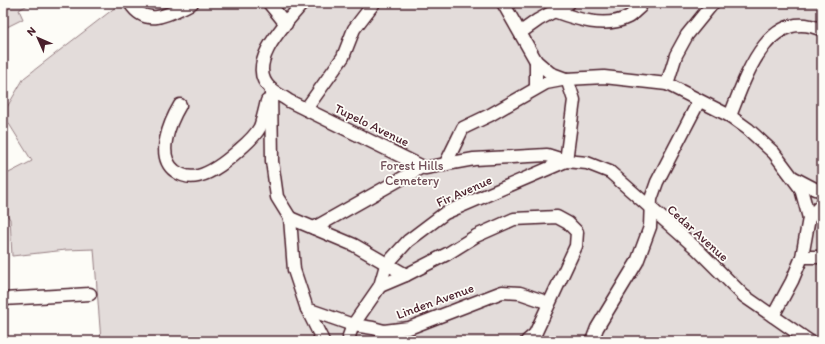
<svg xmlns="http://www.w3.org/2000/svg" width="825" height="344" viewBox="0 0 825 344" font-family="Itim,sans-serif">
  <style>
    .green { fill: #e3dcda; stroke: #967e82 }
    .lines { fill: none; stroke-linecap: round; stroke-linejoin: round }
    .minor-casing { stroke: #4a1f2b; stroke-width: 15 }
    .minor { stroke: #fdfcf7; stroke-width: 12 }
    .labels { text-anchor: middle; dominant-baseline: central; stroke-width: 3.5; stroke-linejoin: round; paint-order: stroke }
    .street-label { font-size: 13px; fill: #4a1f2b; stroke: #fdfcf7 }
    .park-label { font-size: 13px; fill: #704e57; stroke: #fdfcf7 }
  </style>
  <rect width="100%" height="100%" fill="#fdfcf7"/>
  <filter id="ink" filterUnits="userSpaceOnUse"><feTurbulence type="fractalNoise" baseFrequency=".025" numOctaves="2"/><feDisplacementMap in="SourceGraphic" scale="8" xChannelSelector="R" yChannelSelector="G"/><feConvolveMatrix kernelMatrix="1 2 1 2 8 2 1 2 1" color-interpolation-filters="sRGB"/></filter>
  <g filter="url(#ink)">
    <g class="green">
      <path d="M3,3H31L19,10L23,19L3,29Z"/>
      <path d="M121,3H284L293,7L296,3H822V341H101L94,249L66,250L12,256L10,219L3,210V176L32,161L3,114L24,78Z"/>
    </g>
    <g class="lines">
      <g class="minor-casing">
        <g id="minor">
          <path d="M130,3C147,30 172,12 192,3"/>
          <path d="M269,3L286,24"/>
          <path d="M303,3C287,22 243,65 271,89C276,94 284,97 289,101L425,168L474,159L547,155L566,161L587,163L610,172L697,249L744,296L809,341"/>
          <path d="M503,3L536,61L550,73L566,79"/>
          <path d="M554,11C576,19 605,29 628,17C632,15 636,10 640,7V3"/>
          <path d="M521,32L538,20L569,3"/>
          <path d="M536,61V88"/>
          <path d="M667,84L676,55L687,35L713,3"/>
          <path d="M271,89L272,161L277,197L290,218L294,270L307,309L323,341"/>
          <path d="M180,105C170,122 155,156 175,171C182,176 190,178 198,176C214,172 228,160 239,150C246,144 256,135 260,127C263,119 265,109 267,101"/>
          <path d="M306,109L343,57L354,29L374,3"/>
          <path d="M730,116C745,78 768,5 822,30"/>
          <path d="M566,161L574,100L567,79"/>
          <path d="M445,165L463,128L490,115L546,83L567,79L604,77L667,84L730,116L748,129L774,153L801,189L809,218L802,257L792,281L773,316"/>
          <path d="M794,178L815,189L822,190"/>
          <path d="M290,218L354,245L406,275"/>
          <path d="M809,218L822,204"/>
          <path d="M314,228L422,167"/>
          <path d="M802,257H822"/>
          <path d="M380,286L406,275L447,254L476,236L514,219L557,217L568,223L577,232L576,246L535,334L527,341"/>
          <path d="M3,299L90,294"/>
          <path d="M307,309L353,325L373,328L384,331L409,328L502,292L520,293L549,303"/>
          <path d="M350,341L349,336L353,325L380,286L386,265L408,241L445,213L566,161"/>
          <path d="M592,341L597,328L637,262L650,227L651,199L657,182L699,101"/>
        </g>
      </g>
      <use href="#minor" class="minor"/>
    </g>
  </g>
  <g class="labels">
    <g class="street-label">
      <text transform="translate(372 125) rotate(26)">Tupelo Avenue</text>
      <text transform="translate(464 191) rotate(-24)">Fir Avenue</text>
      <text transform="translate(698 233) rotate(42)">Cedar Avenue</text>
      <text transform="translate(435 301) rotate(-20)">Linden Avenue</text>
    </g>
    <g class="park-label">
      <text x="412" y="165">Forest Hills<tspan x="412" dy="15">Cemetery</tspan></text>
    </g>
  </g>
  <rect width="825" height="344" fill="none" stroke="#fdfcf7" stroke-width="16"/>
  <rect x="8" y="8" width="809" height="328" fill="none" stroke="#4a1f2b" stroke-width="1.5" filter="url(#ink)"/>
  <g transform="translate(38 38) rotate(315)" stroke="#fdfcf7" stroke-width="3" paint-order="stroke">
  <path d="M0-3L7 15L0 10L-7 15Z" fill="#4a1f2b"/>
  <text y="-6" font-size="11" font-weight="bold" text-anchor="middle" fill="#4a1f2b">N</text>
  </g>
</svg>
